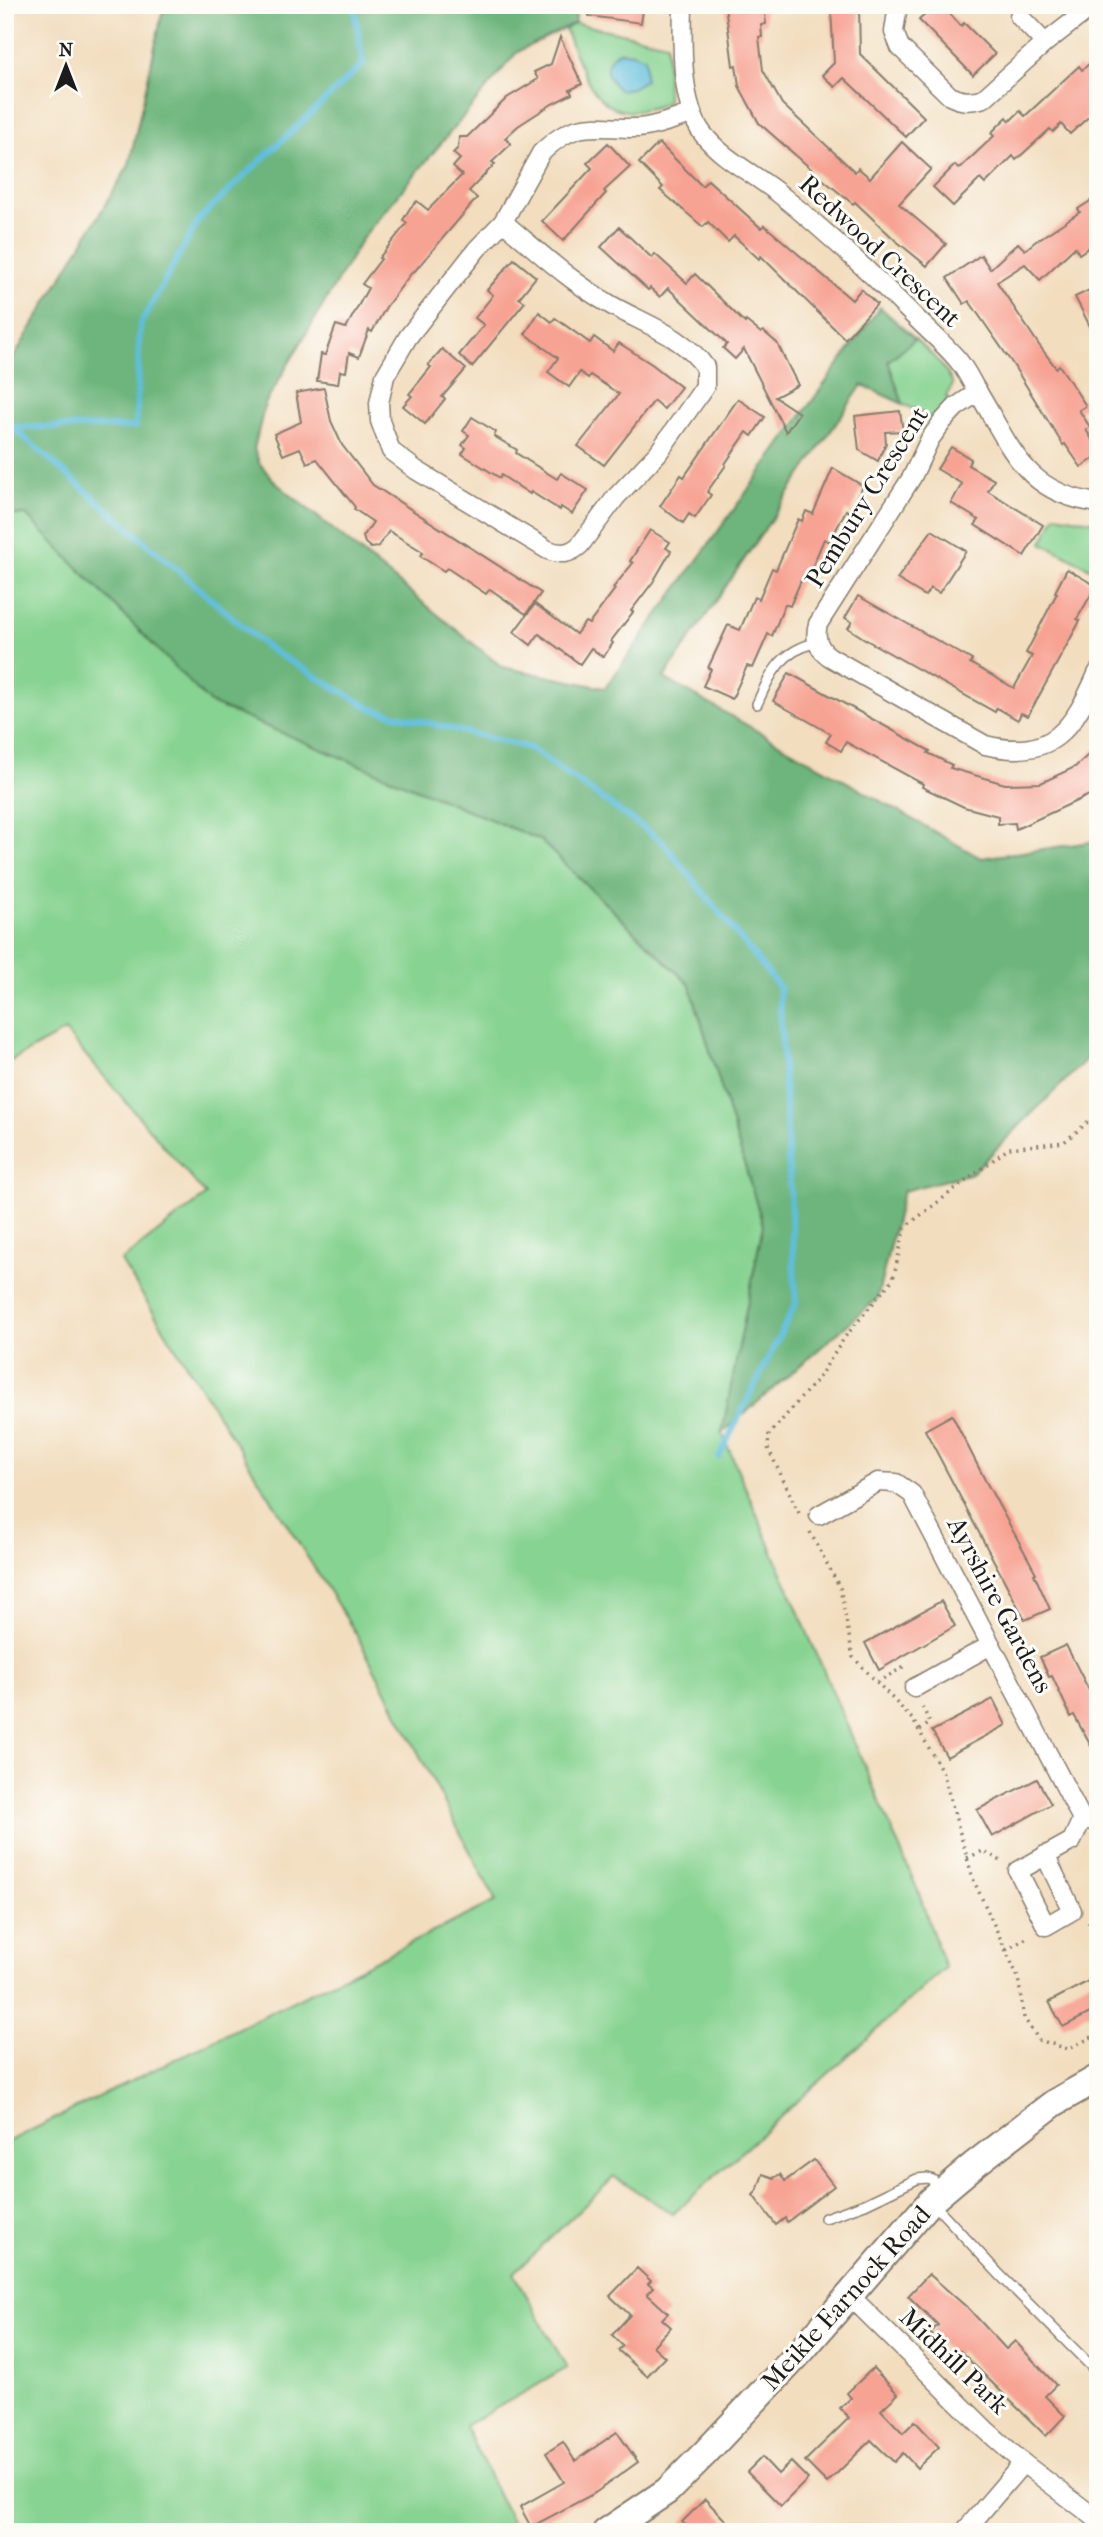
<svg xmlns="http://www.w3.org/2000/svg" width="1103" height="2537" viewBox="0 0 1103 2537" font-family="'IM FELL French Canon',serif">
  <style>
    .green { fill: #87d391; stroke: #527856; stroke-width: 2 }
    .forest { fill: #6db57b; stroke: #44684c; stroke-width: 2 }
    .water { fill: #5fbedd; stroke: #3e6d7c; stroke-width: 2 }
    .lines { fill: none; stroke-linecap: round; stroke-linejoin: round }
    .stream { stroke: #5fbedd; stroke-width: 6 }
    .building { fill: #f7a393 }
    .lane-casing { stroke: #877c6d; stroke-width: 12 }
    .street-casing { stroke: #877c6d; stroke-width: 21 }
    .secondary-casing { stroke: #877c6d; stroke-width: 30 }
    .path { stroke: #877c6d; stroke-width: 3.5; stroke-dasharray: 2 5; stroke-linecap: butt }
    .lane { stroke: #fff; stroke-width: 9 }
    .street { stroke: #fff; stroke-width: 18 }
    .secondary { stroke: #fff; stroke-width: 26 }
    .labels { text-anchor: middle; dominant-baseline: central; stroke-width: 6; stroke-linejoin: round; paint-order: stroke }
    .street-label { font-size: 26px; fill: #1c1c1c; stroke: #fdfcf7 }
  </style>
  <rect width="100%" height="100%" fill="#fdfcf7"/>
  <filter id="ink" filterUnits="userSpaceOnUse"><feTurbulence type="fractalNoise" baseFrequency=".0143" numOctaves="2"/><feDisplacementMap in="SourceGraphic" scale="14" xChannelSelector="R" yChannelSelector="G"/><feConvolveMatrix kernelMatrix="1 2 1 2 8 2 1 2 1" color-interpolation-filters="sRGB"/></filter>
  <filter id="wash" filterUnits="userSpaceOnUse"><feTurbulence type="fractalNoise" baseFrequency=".00686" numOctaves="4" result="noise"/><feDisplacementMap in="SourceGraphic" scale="28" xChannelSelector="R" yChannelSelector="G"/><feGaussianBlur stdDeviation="1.57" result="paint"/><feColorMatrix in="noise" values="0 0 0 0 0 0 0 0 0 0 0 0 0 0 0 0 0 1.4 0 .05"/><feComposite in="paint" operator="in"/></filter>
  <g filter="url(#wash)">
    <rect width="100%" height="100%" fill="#f2ddbe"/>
    <g class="green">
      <path d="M575,23L667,43V101C659,107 651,108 641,110C593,120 581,64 565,30Z"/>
      <path d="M915,339C929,352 946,366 953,385L946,396L950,402L933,419L903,404L888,361Z"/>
      <path d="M35,511L210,703L540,840L690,985L763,1225L722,1433L918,1891L945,1968L673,2214L614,2177L514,2273L567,2368L465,2426L516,2532H5V2143L496,1901L356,1634L121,1261L206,1195L65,1031L5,1064V512Z"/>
      <path d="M1056,515L1098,522V572L1042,543Z"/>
    </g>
    <path class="forest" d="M164,5H577L575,23L517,52L363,237L265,404L254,449L260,464L276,483L502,667L605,688L880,307L915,339L888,361L903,404L862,385L664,678L981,858L1098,841V1048L972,1173L903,1191L877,1299L722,1433L763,1225L690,985L540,840L210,703L26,515H5V366L9,365L129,165Z"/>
    <path class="water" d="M618,51L633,53L645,58V80L632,88L619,90C605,76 601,65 618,51Z"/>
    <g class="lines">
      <path class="stream" d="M354,5L363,64L200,218L140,325L136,427H12L269,649L372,709L530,748L663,842L779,987L796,1303L719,1457"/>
    </g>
    <g id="blocks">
      <g class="building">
        <path d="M589,5H644L641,23L589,16Z"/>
        <path d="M725,5H764L766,24L761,25L762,37H759L763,70L782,104L855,172L858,168L870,178L902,142L931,169L899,204L946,244L927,266L895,240L855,202L853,204L826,182L759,123L739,86L736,65L733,66Z"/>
        <path d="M936,5H942L961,26L964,23L995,54L973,75L919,20Z"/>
        <path d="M859,8L860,54L924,117L906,137L844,78L835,87L822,75L834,63L831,9Z"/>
        <path d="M560,37L582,84L570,90L572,94L552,104L518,126L505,138L511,144L492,162L495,164L469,191L477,198L414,272L413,271L386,307L372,332L369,330L359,357L349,353L346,372L340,371L338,384L317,381L321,354L325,355L336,325L346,328L368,288L362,284L381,259L379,258L407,223L403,220L410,208L417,201L428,210L462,175L453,167L460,159L453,153L458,148L459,137H467L507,98L538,79L534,72L551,64Z"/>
        <path d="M1090,63L1098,71V108L1070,134L1061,124L1053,132L1050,129L1016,160L1013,156L985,184L980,179L953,206L933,187L955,165L959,169L994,136L991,133L1007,117L1010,121L1020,111L1025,116L1079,66L1082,70Z"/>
        <path d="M608,143L630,167L604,191L606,193L563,241L542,221L592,168L587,163Z"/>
        <path d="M659,143L702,186L708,180L761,228L764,225L852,300L861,289L877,304L845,339L761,256L759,259L734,236L728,242L708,222L703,227L660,190L663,187L639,163Z"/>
        <path d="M1098,196V238L1096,236L1090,239L1094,244L1079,254L1075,247L1040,280L1025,264L997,282L1039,345L1056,368L1059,365L1086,406L1079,410L1090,427L1086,430L1098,448V456L1081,467L1065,444L1063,445L1012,363L969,301L964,304L947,278L981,255L990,269L1018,243L1025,250L1036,241L1080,212L1078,209Z"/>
        <path d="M619,227L652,258L655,254L687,283L695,274L745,323L746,321L761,333L763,331L777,343L798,385L775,397L799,413L786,432L744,349L735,359L723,348L727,344L668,288L660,297L650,288L648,290L601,247Z"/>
        <path d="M514,259L536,277L519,298L525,302L472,367L459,355L484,325L475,318L493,295L487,290Z"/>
        <path d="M1098,286V342L1075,297Z"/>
        <path d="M539,312L552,322L555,318L590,343L594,337L613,351L619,343L653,365L681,387L664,409L654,401L604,465L578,446L619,394L590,375L588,378L580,372L569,387L548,372L558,358L525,334Z"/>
        <path d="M442,349L466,369L442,397L445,399L425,424L403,406L412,396L409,394L431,367L428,365Z"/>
        <path d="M324,388L331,421L342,445L373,485L541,593L526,614L490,589L486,594L447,568L444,571L420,556L423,552L389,531L378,547L371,548L365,543L363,537L373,522L354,509L355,507L317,459L307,463L300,448L283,455L274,434L301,422L296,393Z"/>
        <path d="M738,399L765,417L752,436L747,432L725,464L726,465L707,492L711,495L695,518L689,514L683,523L660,506L681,475L684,477Z"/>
        <path d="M900,411L903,431L885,432L886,443L878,461L859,450L855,416Z"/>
        <path d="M472,417L496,432L494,436L517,450L516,453L549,474L557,479L561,473L588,490L572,514L561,507L560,510L531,492L530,494L501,475L500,478L462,454L466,448L462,445L469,435L463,431Z"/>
        <path d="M951,447L971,459L968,465L994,480L988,491L1043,525L1024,556L975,525L979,520L951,503L962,484L937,469Z"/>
        <path d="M833,468L863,486L851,513L846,510L830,542L824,539L808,577L803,576L790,606L785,604L772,636L768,634L753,668L747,666L732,699L703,686L711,669L708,668L728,625L740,630L754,597L759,599L772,568L776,570L798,519L802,521L806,511L813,514Z"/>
        <path d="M650,530L670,542L666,548L671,551L653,582L631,611L633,612L611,641L613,643L603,657L591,648L580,664L539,634L531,645L514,632L535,604L576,634L585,622L589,624L615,589L613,588L633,563L630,561Z"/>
        <path d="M932,530L966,551L939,593L930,588L925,596L897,579Z"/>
        <path d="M1067,569L1096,586L1077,619L1080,621L1028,716L1021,713L1018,720L997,708L995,712L868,641L848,628L852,622L845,618L858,596L972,660L970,663L1014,688L1032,656L1026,653L1057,593L1055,592Z"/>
        <path d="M789,673L930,751L928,753L952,765L950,768L1005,784L1041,783L1075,767L1098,746V791L1016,829L1015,823L998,824V816L964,807L922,787L923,784L846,742L841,751L826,742L831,734L773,701Z"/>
        <path d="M952,1415L985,1480L1036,1573L1034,1574L1050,1609L1025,1620L925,1430Z"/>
        <path d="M941,1601L955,1626L879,1670L865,1643Z"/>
        <path d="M1066,1645L1098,1708V1759L1074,1715L1071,1717L1052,1676L1049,1677L1040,1657Z"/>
        <path d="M993,1699L1006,1725L947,1757L932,1731Z"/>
        <path d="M1037,1779L1051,1804L992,1837L977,1810Z"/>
        <path d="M1098,1976V2009L1063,2027L1049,2002Z"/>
        <path d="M814,2160L834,2186L787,2222L785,2218L776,2225L753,2195L757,2191L763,2174L774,2178L780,2174L785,2181Z"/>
        <path d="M637,2268L651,2281L648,2284L653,2288L647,2294L668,2313L662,2319L671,2327L653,2346L665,2357L647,2376L618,2350L623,2346L612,2335L630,2315L610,2296Z"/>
        <path d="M929,2274L970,2310L1006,2349L1015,2341L1056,2385L1045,2396L1065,2416L1046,2436L960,2351L954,2357L930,2333L938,2325L908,2296Z"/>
        <path d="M873,2368L898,2394L881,2410L903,2433L915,2421L939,2447L917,2468L903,2453L894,2462L871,2440L827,2483L805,2461L849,2418L840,2408L851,2398L847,2393Z"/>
        <path d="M617,2432L638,2462L595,2493L531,2527L520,2507L564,2482L546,2453L563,2442L575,2461Z"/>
        <path d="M762,2457L778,2474L791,2462L808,2479L781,2506L747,2472Z"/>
        <path d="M705,2499L728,2523L719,2532H693L682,2522Z"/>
      </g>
    </g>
  </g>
  <g filter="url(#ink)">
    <use href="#blocks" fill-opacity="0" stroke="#877c6d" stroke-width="2"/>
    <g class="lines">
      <g class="lane-casing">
        <g id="lane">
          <path d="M757,704C772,671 780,652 817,642"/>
          <path d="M932,2202L1000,2275L1098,2373"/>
          <path d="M825,2218L865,2204L917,2179L927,2178L933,2180L935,2191"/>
        </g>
      </g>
      <g class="street-casing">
        <g id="street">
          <path d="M683,5C682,43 680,104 703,134C723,160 757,175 782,196C829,234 873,275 916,318C929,331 944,344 957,359C964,367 969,377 974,386C1011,444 1021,493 1098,503"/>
          <path d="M898,5L894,32L900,47L950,96C962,102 971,102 984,98L1045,43L1085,12"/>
          <path d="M1019,16L1045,43"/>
          <path d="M503,222C538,251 572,283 611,305C642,323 684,336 705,367V386L699,395L658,453L616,497L580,545C570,554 561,555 548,550L416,470L391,451L380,421L379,403L385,376L408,337L477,249L503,222L541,153C578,117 594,129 638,128C655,127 674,119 691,114"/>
          <path d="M978,392L956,407L943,421L930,439L912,477L818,624C814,638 818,649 830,657L985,745C1053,761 1073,729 1098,672"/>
          <path d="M819,1515L878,1482L896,1483L912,1494L1082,1819L1093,1821L1098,1819"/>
          <path d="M914,1688L991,1645"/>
          <path d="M1045,1855L1072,1911L1046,1926L1018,1871L1072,1841L1082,1819"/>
          <path d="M849,2295L986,2430L1023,2463L964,2532"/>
          <path d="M1023,2463L1098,2520"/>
        </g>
      </g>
      <g class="secondary-casing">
        <path id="secondary" d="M606,2532L667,2491L706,2452L803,2349L931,2201L975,2164L1054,2103L1098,2078"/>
      </g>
      <g class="path">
        <path d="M799,1513L768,1448L769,1435L819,1377L845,1337L893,1279L905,1227L1009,1148L1064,1142L1098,1114"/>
        <path d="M810,1532L840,1588L853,1657L913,1720L943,1773L973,1879L1018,1977L1024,2018L1039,2040L1068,2049L1098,2034"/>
        <path d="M877,1682L902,1668L904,1672"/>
        <path d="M920,1730L930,1723L921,1704"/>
        <path d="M967,1858L983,1851L1003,1862"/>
        <path d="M1088,1922L1098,1928"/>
        <path d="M1006,1950L1030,1936"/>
      </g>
      <use href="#lane" class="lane"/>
      <use href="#street" class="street"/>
      <use href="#secondary" class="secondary"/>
    </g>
  </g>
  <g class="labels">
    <g class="street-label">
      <text transform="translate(880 251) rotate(43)">Redwood Crescent</text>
      <text transform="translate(867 497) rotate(-58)">Pembury Crescent</text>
      <text transform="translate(1000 1605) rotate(62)">Ayrshire Gardens</text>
      <text transform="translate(846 2298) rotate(-48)">Meikle Earnock Road</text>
      <text transform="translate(954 2361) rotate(44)">Midhill Park</text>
    </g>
  </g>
  <rect width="1103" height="2537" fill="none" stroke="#fdfcf7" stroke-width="28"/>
  <g transform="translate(66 66)" stroke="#fdfcf7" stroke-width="5" paint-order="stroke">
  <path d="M0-5L12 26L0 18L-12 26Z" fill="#1c1c1c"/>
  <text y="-10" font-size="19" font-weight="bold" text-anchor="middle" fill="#1c1c1c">N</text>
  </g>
</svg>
